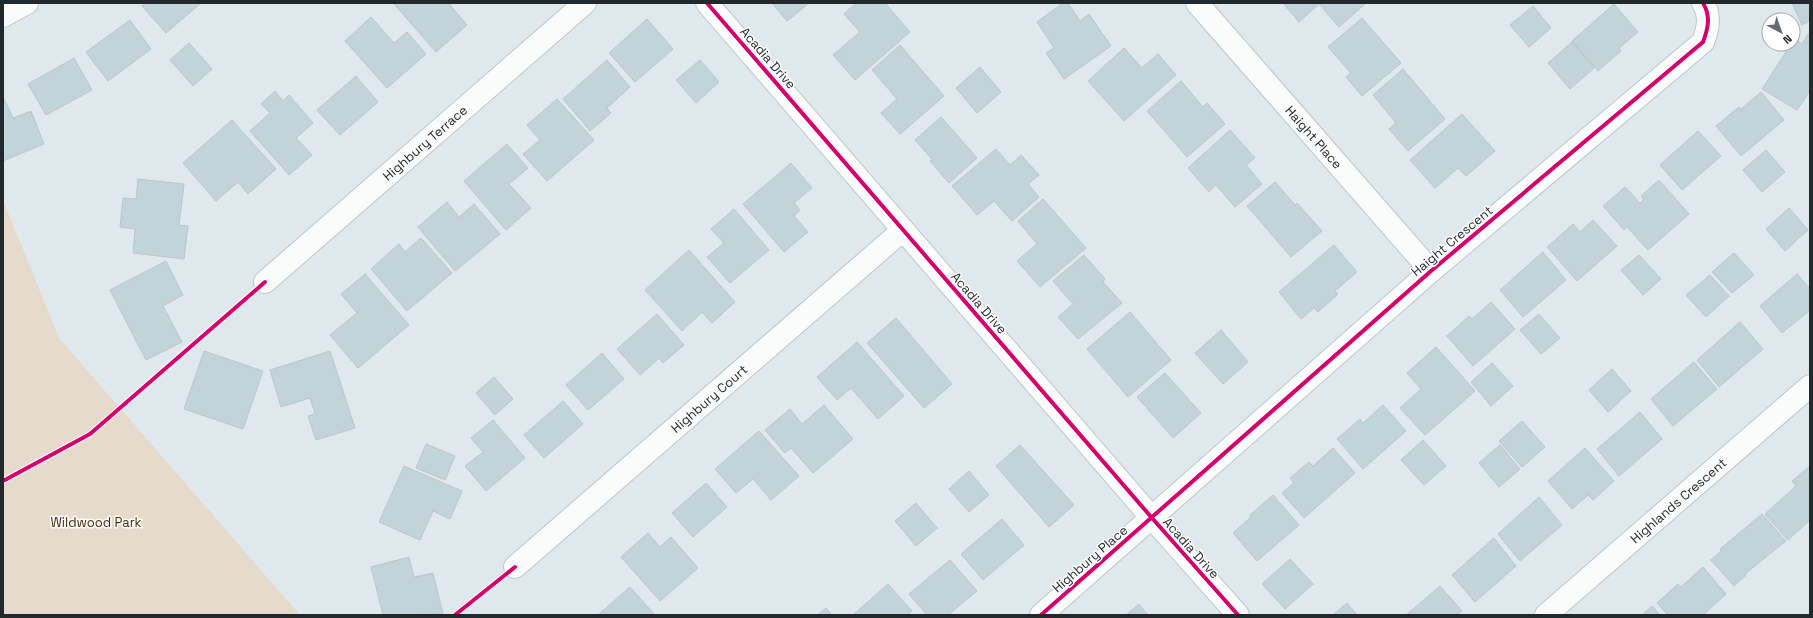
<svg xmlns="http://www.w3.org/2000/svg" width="1813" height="618" viewBox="0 0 1813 618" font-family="'Space Grotesk',sans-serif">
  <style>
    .green { fill: #e6dacc }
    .building { fill: #c2d3d9; stroke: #bdc5c9 }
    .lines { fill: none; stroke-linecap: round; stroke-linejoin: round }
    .street-casing { stroke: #bec6c9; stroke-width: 24 }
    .secondary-casing { stroke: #bec6c9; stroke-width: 24 }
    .street { stroke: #fafcfc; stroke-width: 22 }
    .secondary { stroke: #fafcfc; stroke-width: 22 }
    .cycleway-casing { stroke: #fff; stroke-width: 6 }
    .cycleway { stroke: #d6006c; stroke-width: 4 }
    .labels { text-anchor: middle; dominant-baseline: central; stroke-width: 3; stroke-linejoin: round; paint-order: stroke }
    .street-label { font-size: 13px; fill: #22292c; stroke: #fff }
    .park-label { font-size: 13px; fill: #462805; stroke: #fff }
  </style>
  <rect width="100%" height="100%" fill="#dfe9ed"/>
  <path class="green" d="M3,200L59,338L300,615H3Z"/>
  <g class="building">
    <path d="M146,3H201L166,33L142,6Z"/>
    <path d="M395,3H453L450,5L467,25L436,52L394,4Z"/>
    <path d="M772,3H809L787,21Z"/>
    <path d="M856,3H885L910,32L855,80L833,55L860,32L844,14Z"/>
    <path d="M1063,3H1068L1080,21L1089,14L1111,46L1064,79L1046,53L1054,48L1037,22Z"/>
    <path d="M1283,3H1365V4L1339,27L1319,4L1299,22Z"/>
    <path d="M1792,3H1810V21L1802,25Z"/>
    <path d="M1614,4L1638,32L1619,48L1621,51L1598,71L1572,41Z"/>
    <path d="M1533,6L1551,28L1529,47L1510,25Z"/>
    <path d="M371,17L394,43L407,32L426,54L387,88L345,41Z"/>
    <path d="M1362,18L1401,63L1362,96L1346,77L1351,73L1328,47Z"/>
    <path d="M647,19L673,49L635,82L609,53Z"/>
    <path d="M130,20L151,49L108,81L86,52Z"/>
    <path d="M1808,34H1810V91L1797,110L1762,89L1791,44H1793L1794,39L1802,44Z"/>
    <path d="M1572,42L1594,68L1570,89L1548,63Z"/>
    <path d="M189,43L212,69L193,86L170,60Z"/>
    <path d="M900,45L944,96L900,134L881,113L897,99L872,70Z"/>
    <path d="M1124,48L1142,68L1158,54L1176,75L1124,121L1088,81Z"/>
    <path d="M74,58L92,90L46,115L28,84Z"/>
    <path d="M607,60L630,87L607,108L611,113L590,131L563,99Z"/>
    <path d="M700,60L719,82L696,103L676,80Z"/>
    <path d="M980,67L1001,92L977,113L956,88Z"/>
    <path d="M1403,69L1445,119L1408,151L1389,129L1396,123L1373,95Z"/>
    <path d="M356,76L378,102L340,135L317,110Z"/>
    <path d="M1181,81L1203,107L1207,103L1225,124L1187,157L1147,111Z"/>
    <path d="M275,91L283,101L289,95L313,123L296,138L312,155L289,175L250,131L270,113L261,104Z"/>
    <path d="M1761,92L1784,120L1741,156L1716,126L1739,107L1741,109Z"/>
    <path d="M3,97L13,118L31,111L44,144L3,161Z"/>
    <path d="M557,99L594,140L547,181L523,154L540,140L527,125Z"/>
    <path d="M1462,114L1495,151L1466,176L1458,168L1435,188L1410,160Z"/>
    <path d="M941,117L977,158L949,183L930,161L932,159L915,140Z"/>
    <path d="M232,120L276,169L248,194L238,182L216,201L183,163Z"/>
    <path d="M1230,130L1255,158L1246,165L1262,184L1235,207L1216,185L1209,192L1188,168Z"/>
    <path d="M1698,131L1721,156L1682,190L1660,165Z"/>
    <path d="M507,144L528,168L509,184L531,208L506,230L464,181Z"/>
    <path d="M996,149L1010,165L1021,155L1039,175L1028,184L1039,197L1012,221L994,201L977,215L952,186Z"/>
    <path d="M1766,150L1785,172L1762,192L1743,170Z"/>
    <path d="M791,163L812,188L794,203L800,210L794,216L808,232L784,252L743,204Z"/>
    <path d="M138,179L184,184L179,225L188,226L184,259L133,253L135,229L120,227L123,198L136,199Z"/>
    <path d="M1659,180L1689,214L1648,250L1627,227L1624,230L1603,206L1625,187L1640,203L1644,199L1641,196Z"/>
    <path d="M1275,182L1295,205L1297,203L1322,231L1291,257L1247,206Z"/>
    <path d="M1043,199L1086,248L1040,287L1017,261L1037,244L1018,221Z"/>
    <path d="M447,202L459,217L474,204L500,234L455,271L418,227Z"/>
    <path d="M1789,208L1808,230L1785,251L1766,229Z"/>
    <path d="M734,209L769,250L730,283L707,257L724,243L711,229Z"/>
    <path d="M1593,220L1617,246L1577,281L1547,247L1573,224L1580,232Z"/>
    <path d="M421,238L452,273L407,311L371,269L399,244L405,252Z"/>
    <path d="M1334,245L1357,272L1335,291L1338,294L1318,312L1314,308L1301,319L1279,292Z"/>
    <path d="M689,250L735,302L712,323L702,312L682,331L645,290Z"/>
    <path d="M1543,252L1566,280L1523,317L1500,290Z"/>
    <path d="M1734,253L1754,275L1732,293L1712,272Z"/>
    <path d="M1084,255L1105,279L1103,282L1122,303L1078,339L1058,317L1073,304L1053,281Z"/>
    <path d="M1639,255L1661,279L1643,295L1621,270Z"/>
    <path d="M166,261L183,295L163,306L182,342L146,360L110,290Z"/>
    <path d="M365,274L409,325L358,368L330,335L357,313L341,294Z"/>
    <path d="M1797,274L1810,289V310L1782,333L1760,306Z"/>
    <path d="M1710,275L1729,296L1706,317L1686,295Z"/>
    <path d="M1491,302L1515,329L1473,366L1447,336L1469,316L1472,319Z"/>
    <path d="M1130,312L1171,360L1128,397L1087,349Z"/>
    <path d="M657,314L684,345L663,363L659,358L640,375L617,349Z"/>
    <path d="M1539,314L1560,338L1541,354L1520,330Z"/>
    <path d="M896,318L952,384L924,408L867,343Z"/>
    <path d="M1740,322L1763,349L1719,387L1697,360Z"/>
    <path d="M1221,330L1248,362L1223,384L1195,353Z"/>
    <path d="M857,342L904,396L878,419L851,388L837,400L817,377Z"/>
    <path d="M1436,347L1475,391L1425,435L1400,408L1421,389L1407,373Z"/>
    <path d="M204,351L263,371L243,429L184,409Z"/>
    <path d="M330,351L355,428L316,440L308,416L315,414L310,398L281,407L270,370Z"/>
    <path d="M602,353L624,379L588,410L566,385Z"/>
    <path d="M1694,362L1717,389L1673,426L1651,399Z"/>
    <path d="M1492,363L1513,386L1491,406L1471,382Z"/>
    <path d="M1612,369L1631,391L1608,412L1589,390Z"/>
    <path d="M1165,373L1201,413L1173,438L1137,397Z"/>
    <path d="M494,377L513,399L495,415L476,393Z"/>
    <path d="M563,401L583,424L544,458L524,435Z"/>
    <path d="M824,405L853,439L813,473L791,448L785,453L765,430L790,409L802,424Z"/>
    <path d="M1383,405L1406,431L1363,469L1337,439L1360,419L1363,423Z"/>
    <path d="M1640,412L1662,439L1619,476L1597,449Z"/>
    <path d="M493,420L525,458L486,491L465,466L483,452L471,438Z"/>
    <path d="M1522,421L1545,447L1522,467L1499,441Z"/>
    <path d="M759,431L799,476L771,500L753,479L736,493L715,469Z"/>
    <path d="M1423,440L1446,466L1424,485L1401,460Z"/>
    <path d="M426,444L455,456L445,480L416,468Z"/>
    <path d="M1020,445L1074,505L1049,527L996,466Z"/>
    <path d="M1500,445L1520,469L1499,487L1479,463Z"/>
    <path d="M1333,448L1355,473L1304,518L1282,493L1294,483L1290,478L1309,462L1313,466Z"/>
    <path d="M1585,448L1614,481L1593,500L1588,495L1572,509L1548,481Z"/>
    <path d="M404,466L462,491L450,519L433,511L420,540L379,522Z"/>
    <path d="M1810,466V520L1788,540L1765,514L1796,486L1792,481Z"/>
    <path d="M969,471L989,495L969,512L949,489Z"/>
    <path d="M706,483L727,507L693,537L672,513Z"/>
    <path d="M1273,495L1299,525L1257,561L1233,533L1251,517L1250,515Z"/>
    <path d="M1539,497L1562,525L1520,561L1498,534Z"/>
    <path d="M916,503L937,528L916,546L895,521Z"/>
    <path d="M1762,514L1786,541L1745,574L1746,575L1734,586L1711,560L1721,551L1720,549Z"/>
    <path d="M1002,519L1024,545L983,580L961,554Z"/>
    <path d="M648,533L660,547L671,537L698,568L660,601L621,557Z"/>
    <path d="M1494,538L1516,566L1475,602L1452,575Z"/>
    <path d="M409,557L414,577L433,573L443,614L383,615L371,567Z"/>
    <path d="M1290,559L1313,584L1285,609L1262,584Z"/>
    <path d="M950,560L977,591L948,615H927L909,594Z"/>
    <path d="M1703,567L1726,594L1703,615H1668L1657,603L1678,584L1681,587Z"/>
    <path d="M888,584L912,611L908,615H853Z"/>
    <path d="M1440,586L1462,611L1456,615H1406Z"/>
    <path d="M630,587L655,615H598Z"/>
    <path d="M1347,603L1357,615H1333Z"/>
    <path d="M1139,604L1148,615H1126Z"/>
    <path d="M1652,606L1660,615H1642Z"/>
    <path d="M826,608L832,615H817Z"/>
  </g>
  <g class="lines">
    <g class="street-casing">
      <g id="street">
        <path id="s1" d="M1197,3L1431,271"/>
        <path id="s2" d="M265,282L585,3"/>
        <path id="s3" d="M515,567L903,230"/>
        <path d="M1041,615L1431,271L1703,42C1708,29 1711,16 1703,3"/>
        <path id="s4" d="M1546,615L1810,386"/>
      </g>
    </g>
    <g class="secondary-casing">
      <g id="secondary">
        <path d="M707,3L1152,518L1238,615"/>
        <path d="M3,16L27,3"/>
      </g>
    </g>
    <use href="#street" class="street"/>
    <use href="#secondary" class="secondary"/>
    <g class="cycleway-casing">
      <g id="cycleway">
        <path d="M707,3L1152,518L1238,615"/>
        <path d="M3,481L90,434L265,282"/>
        <path d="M455,615L515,567"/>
        <path d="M1041,615L1431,271L1703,42C1708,29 1711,16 1703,3"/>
      </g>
    </g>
    <use href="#cycleway" class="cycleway"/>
  </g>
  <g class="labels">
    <g class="street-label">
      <text transform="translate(768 58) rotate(49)">Acadia Drive</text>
      <text stroke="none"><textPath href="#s1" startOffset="178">Haight Place</textPath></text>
      <text stroke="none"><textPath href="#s2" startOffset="212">Highbury Terrace</textPath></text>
      <text transform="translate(1452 241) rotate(-40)">Haight Crescent</text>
      <text transform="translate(979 303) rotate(49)">Acadia Drive</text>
      <text stroke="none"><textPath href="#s3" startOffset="257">Highbury Court</textPath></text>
      <text stroke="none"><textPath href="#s4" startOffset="175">Highlands Crescent</textPath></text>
      <text transform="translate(1191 548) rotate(48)">Acadia Drive</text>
      <text transform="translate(1090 559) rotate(-41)">Highbury Place</text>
    </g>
    <g class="park-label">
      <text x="96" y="522">Wildwood Park</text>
    </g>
  </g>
  <rect width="1813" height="618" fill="none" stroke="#22292c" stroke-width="8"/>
  <g transform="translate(1781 32) rotate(139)"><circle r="19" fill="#ffffff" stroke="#a7a9ab"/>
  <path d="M0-3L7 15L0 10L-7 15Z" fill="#646c70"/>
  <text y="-6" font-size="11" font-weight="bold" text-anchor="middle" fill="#22292c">N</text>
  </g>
</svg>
